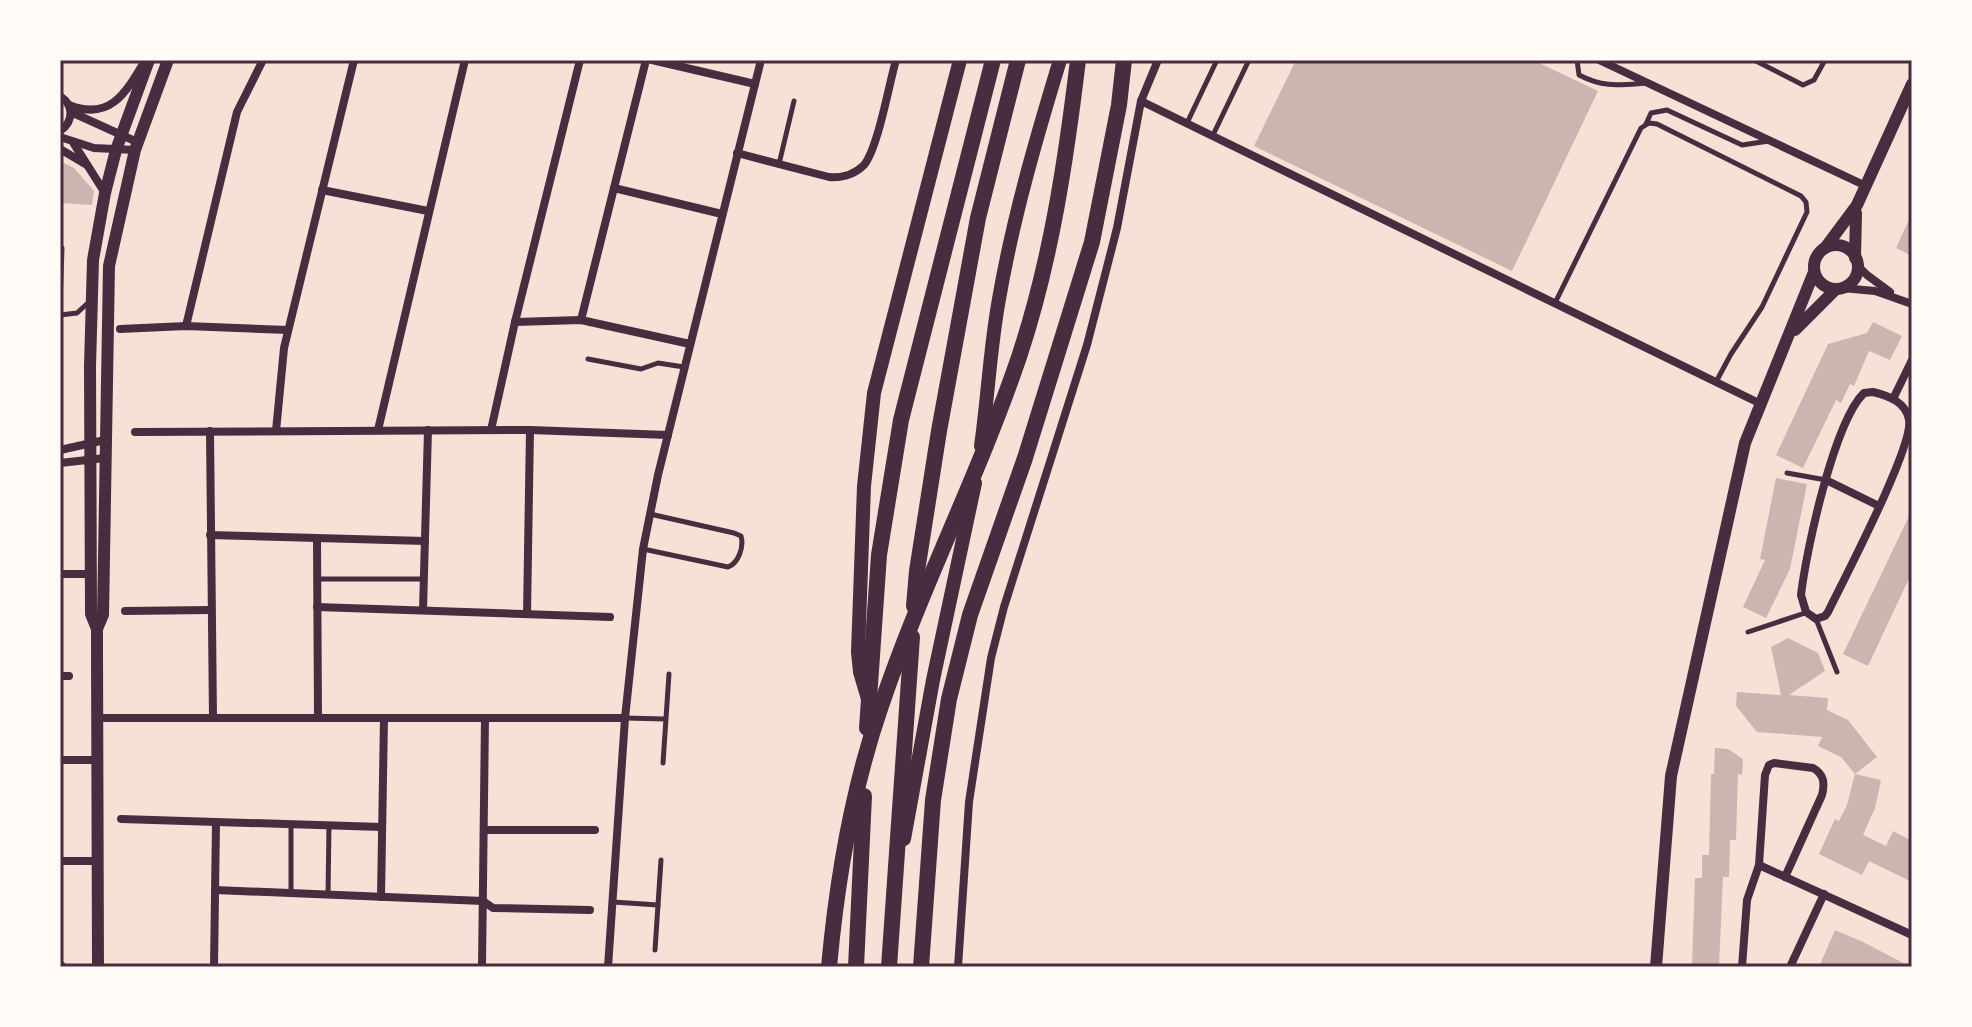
<svg xmlns="http://www.w3.org/2000/svg" width="1972" height="1027" viewBox="0 0 1972 1027" font-family="Mulish,sans-serif">
  <style>
    .building { fill: #ccb4b1 }
    .lines { fill: none; stroke-linecap: round; stroke-linejoin: round }
    .service { stroke: #4a2c40; stroke-width: 5 }
    .minor { stroke: #4a2c40; stroke-width: 8 }
    .tertiary { stroke: #4a2c40; stroke-width: 12 }
    .secondary { stroke: #4a2c40; stroke-width: 14 }
    .primary { stroke: #4a2c40; stroke-width: 16 }
    .neatline { fill: none; stroke: #4a2c40; stroke-width: 3 }
  </style>
  <rect width="100%" height="100%" fill="#f7e1d7"/>
  <g class="building">
    <path d="M1296,60H1533L1598,91L1512,271L1254,146Z"/>
    <path d="M60,161L74,168L94,191L92,205L60,203Z"/>
    <path d="M1912,213V256L1896,248Z"/>
    <path d="M1873,322L1902,336L1890,360L1869,351L1854,386L1850,384L1841,403L1836,400L1803,468L1776,455L1828,344L1867,333Z"/>
    <path d="M1776,478L1807,484L1790,569L1766,618L1743,607L1765,560L1760,559Z"/>
    <path d="M1912,510V572L1868,666L1843,654Z"/>
    <path d="M1788,638L1818,653L1825,671L1789,695L1828,698L1827,710L1848,720L1877,757L1855,774L1881,780L1875,808L1863,835L1886,846L1893,831L1912,841V882L1869,861L1862,875L1819,854L1835,819L1839,821L1847,805L1855,774L1841,757L1818,746L1822,737L1757,732L1736,706L1737,692L1781,695L1771,647Z"/>
    <path d="M1715,748L1728,749L1743,759L1742,775L1738,774L1736,840H1730L1729,877H1723L1719,966L1692,965L1695,878H1702V855H1709L1711,774H1714Z"/>
    <path d="M1835,930L1863,942L1911,967H1819Z"/>
  </g>
  <g class="lines">
    <g class="service">
      <path d="M1577,60L1579,75C1604,88 1619,85 1647,83"/>
      <path d="M1754,60L1803,85L1814,80L1825,60"/>
      <path d="M1187,123L1217,60"/>
      <path d="M1646,124L1651,113L1667,110L1742,145L1769,141"/>
      <path d="M1213,135L1249,60"/>
      <path d="M779,164L794,101"/>
      <path d="M1555,303L1641,128L1649,123L1657,124L1801,196L1806,202L1807,212L1762,307L1731,354L1716,382"/>
      <path d="M60,305L62,248"/>
      <path d="M60,315L77,313L89,302"/>
      <path d="M588,359L641,369L658,363L684,367"/>
      <path d="M1787,473L1826,480"/>
      <path d="M643,549L728,567C739,563 744,546 741,536L734,533L650,514"/>
      <path d="M318,579H424"/>
      <path d="M1816,619L1837,672"/>
      <path d="M1748,632L1805,613"/>
      <path d="M625,718L665,719"/>
      <path d="M663,763L669,674"/>
      <path d="M291,824V893"/>
      <path d="M328,895L329,825"/>
      <path d="M613,902L658,905"/>
      <path d="M655,950L661,860"/>
    </g>
    <g class="minor">
      <path d="M652,60L755,84"/>
      <path d="M1599,60L1866,186"/>
      <path d="M60,96C74,105 74,121 60,131"/>
      <path d="M1141,101L1761,404"/>
      <path d="M69,105C109,121 125,94 143,64"/>
      <path d="M71,112L137,142"/>
      <path d="M60,137L94,148L135,150"/>
      <path d="M74,144L105,193"/>
      <path d="M60,149L87,165"/>
      <path d="M737,153L829,177C842,178 854,175 864,165C878,148 889,84 896,60"/>
      <path d="M614,188L722,214"/>
      <path d="M322,190L428,211"/>
      <path d="M1857,265L1867,275L1890,292"/>
      <path d="M1842,288L1875,291L1912,304"/>
      <path d="M581,320L646,60"/>
      <path d="M515,322L581,320L690,344"/>
      <path d="M186,326L237,112L263,60"/>
      <path d="M120,329L186,326L288,330"/>
      <path d="M1873,392C1889,396 1906,402 1909,420C1914,446 1843,581 1828,612L1825,616L1816,619L1806,612L1801,595C1806,551 1834,422 1864,393Z"/>
      <path d="M1893,399L1912,360"/>
      <path d="M378,430L465,60"/>
      <path d="M491,430L515,322L580,60"/>
      <path d="M210,431L213,718"/>
      <path d="M276,431L284,348L354,60"/>
      <path d="M135,432L530,430L668,435"/>
      <path d="M60,450L105,440"/>
      <path d="M60,463L105,458"/>
      <path d="M1826,480L1879,506"/>
      <path d="M210,535L425,541"/>
      <path d="M317,540L318,718"/>
      <path d="M60,574H91"/>
      <path d="M317,607L610,617"/>
      <path d="M423,610L428,430"/>
      <path d="M125,611L210,610"/>
      <path d="M527,614L530,430"/>
      <path d="M60,676H69"/>
      <path d="M97,718H625"/>
      <path d="M60,760H97"/>
      <path d="M121,819L382,827"/>
      <path d="M484,830H595"/>
      <path d="M60,861H97"/>
      <path d="M1759,865L1912,935"/>
      <path d="M215,890L483,901L493,908L590,910"/>
      <path d="M381,897L384,718"/>
      <path d="M60,964L63,967"/>
      <path d="M214,967L216,822"/>
      <path d="M482,967L485,718"/>
      <path d="M608,967L625,718L643,549L658,475L761,60"/>
      <path d="M958,967L969,802L991,658L1004,607L1087,345L1117,228L1141,101L1158,60"/>
      <path d="M1742,967L1747,900L1759,865L1765,775L1769,765L1774,763L1813,768C1824,774 1825,783 1822,795L1785,877"/>
      <path d="M1790,967L1824,894"/>
    </g>
    <g class="tertiary">
      <circle cx="1836" cy="267" r="22"/>
      <path d="M1825,248L1857,205L1912,84"/>
      <path d="M1855,258L1856,213"/>
      <path d="M1795,330L1836,289"/>
      <path d="M97,629L103,615L109,266L135,150L168,60"/>
      <path d="M98,967L97,647V629L91,614L90,366L93,260L105,193L116,150L149,60"/>
      <path d="M1656,967L1671,776L1745,443L1814,272"/>
    </g>
    <g class="secondary">
      <path d="M981,446C988,397 990,348 999,299C1013,218 1036,139 1060,60"/>
      <path d="M868,699L860,672L858,652L864,486L874,393L960,60"/>
      <path d="M904,839L933,680L975,483"/>
    </g>
    <g class="primary">
      <path d="M914,606L917,571L939,431L978,218L1018,60"/>
      <path d="M867,728L879,555L901,420L993,60"/>
      <path d="M829,967C837,879 852,790 881,706C921,587 979,475 1019,357C1051,261 1066,160 1078,60"/>
      <path d="M856,967L864,796"/>
      <path d="M889,967L912,637"/>
      <path d="M921,967L933,800L949,699L970,615L1025,458L1092,242L1119,105L1124,60"/>
    </g>
  </g>
  <rect width="1972" height="1027" fill="none" stroke="#fffaf5" stroke-width="124"/>
  <rect x="62" y="62" width="1848" height="903" class="neatline"/>
</svg>
